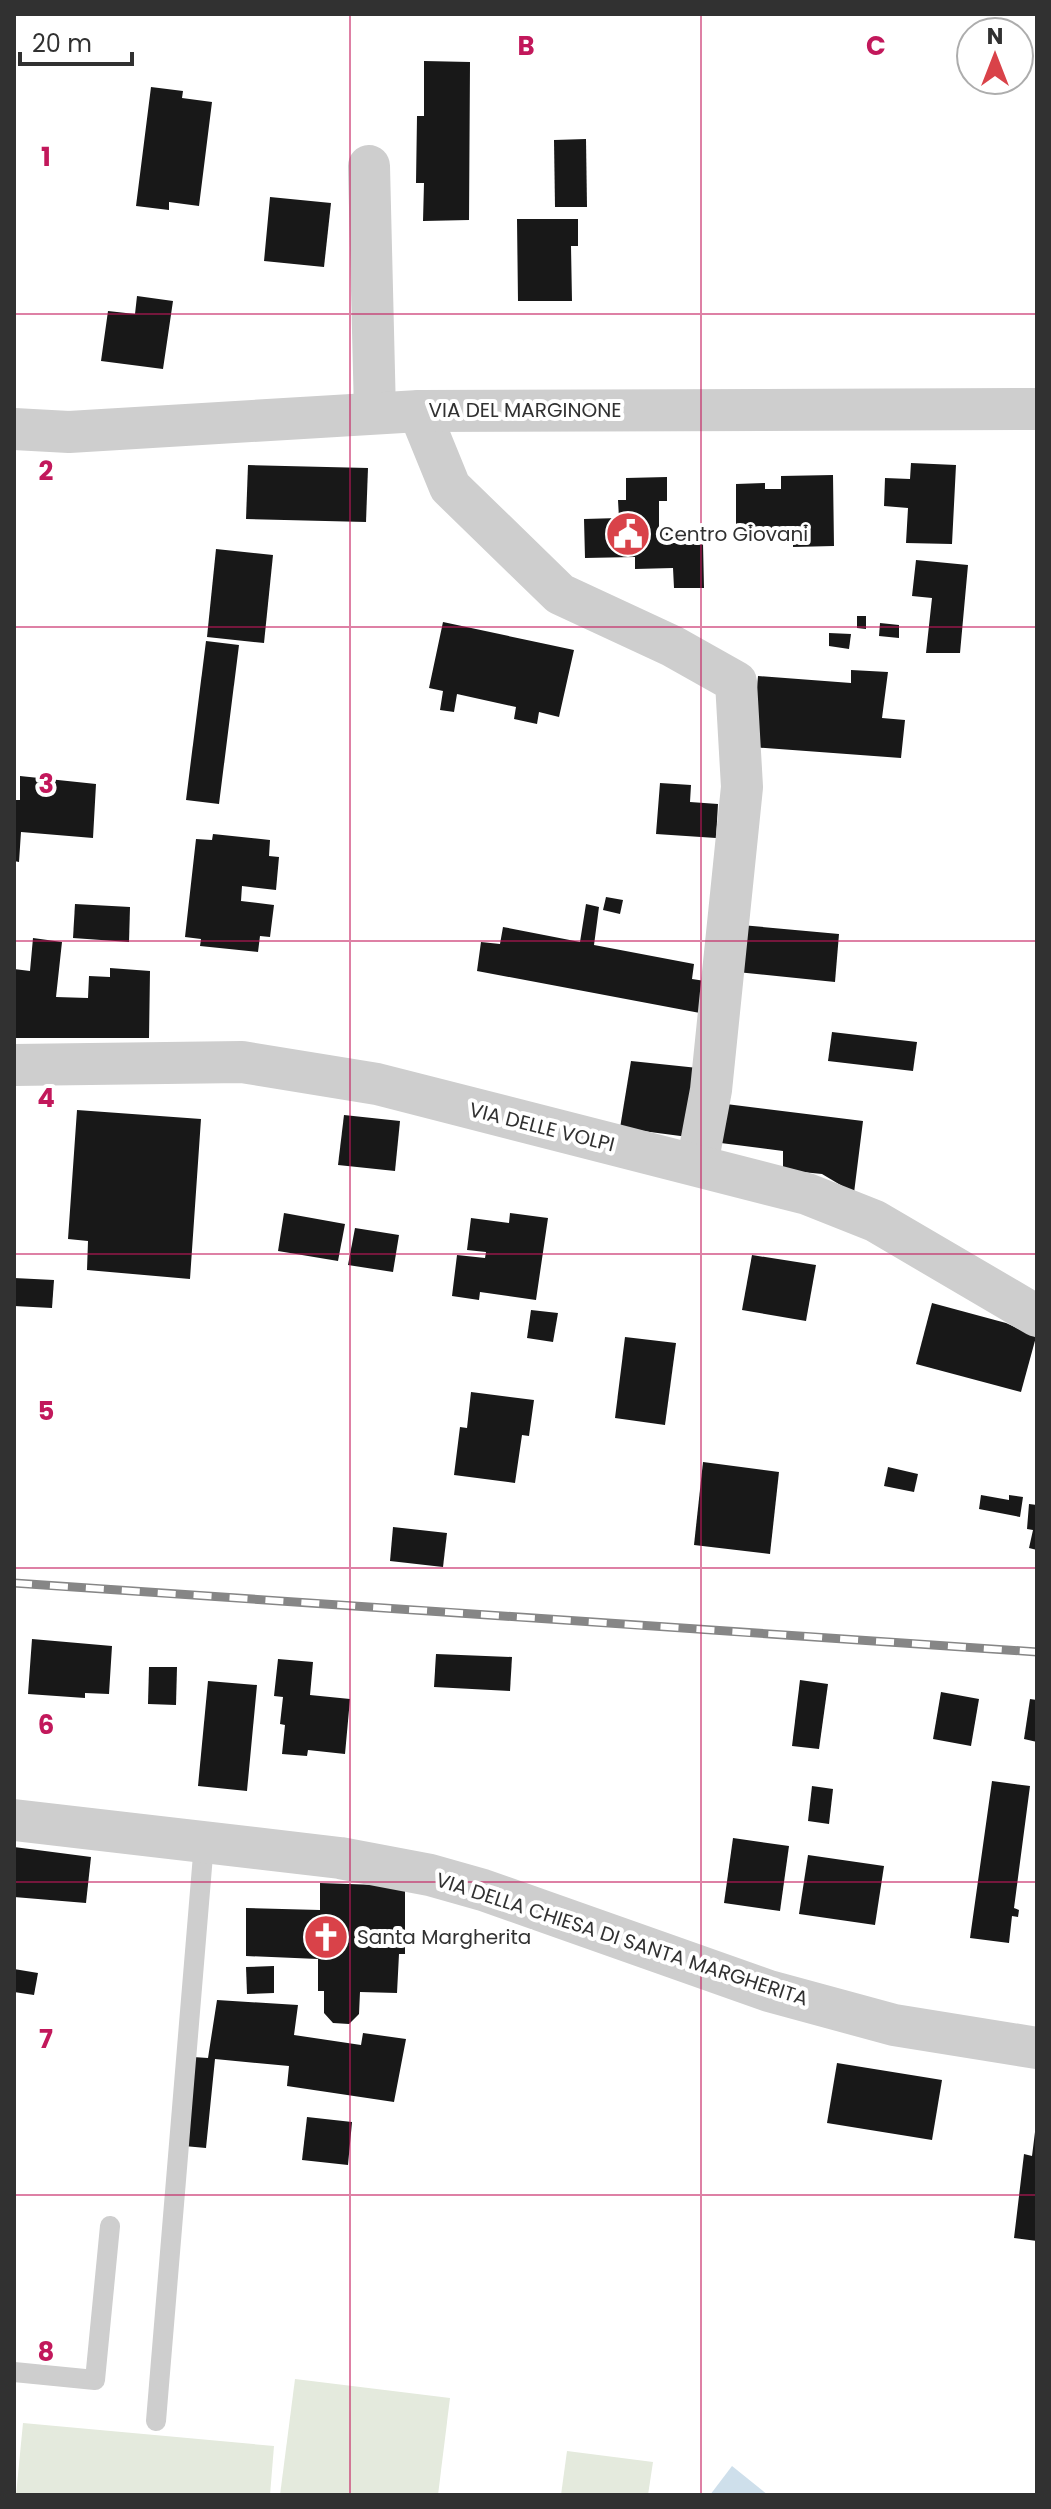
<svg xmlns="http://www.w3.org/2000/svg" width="1051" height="2509" viewBox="0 0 1051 2509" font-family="Poppins,sans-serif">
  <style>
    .green { fill: #e4eadd }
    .water { fill: #cedfeb }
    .building { fill: #181818 }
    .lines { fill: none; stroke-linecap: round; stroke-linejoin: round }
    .service { stroke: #cecece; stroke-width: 20 }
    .minor { stroke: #cecece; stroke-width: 42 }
    .rail-casing { stroke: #868686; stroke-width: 9 }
    .rail { stroke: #fff; stroke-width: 6; stroke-dasharray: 18; stroke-linecap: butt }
    .grid { fill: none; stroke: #c2185b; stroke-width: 2; stroke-opacity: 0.55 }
    .labels { text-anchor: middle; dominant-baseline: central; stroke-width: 8; stroke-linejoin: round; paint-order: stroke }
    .street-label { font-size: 20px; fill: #313131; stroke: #fff }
    .poi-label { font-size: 20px; fill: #313131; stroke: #fff; text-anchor: start }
    .grid-label { font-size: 26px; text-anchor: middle; font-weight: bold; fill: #c2185b; stroke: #fff; stroke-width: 8; stroke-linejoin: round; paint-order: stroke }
  </style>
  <rect width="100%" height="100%" fill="#fff"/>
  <g class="green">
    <path d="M295,2379L450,2398L438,2495H280Z"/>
    <path d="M23,2423L274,2446L270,2495H16Z"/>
    <path d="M567,2451L653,2462L648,2495H561Z"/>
  </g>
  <path class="water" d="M732,2466L768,2495H710Z"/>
  <g class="building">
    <path d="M424,61L470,62L469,220L423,221L424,183H416L417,116H424Z"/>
    <path d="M151,87L183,91L182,98L212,102L199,206L169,202V210L136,206Z"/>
    <path d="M586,139L587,207H555L554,140Z"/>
    <path d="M270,197L331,203L324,267L264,261Z"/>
    <path d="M517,219H578V246H571L572,301H518Z"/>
    <path d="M137,296L173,301L163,369L101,361L108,311L135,314Z"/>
    <path d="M911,463L956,465L952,544L906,543L908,508L884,506L885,478L910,479Z"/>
    <path d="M248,465L368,468L366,522L246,519Z"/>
    <path d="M833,475L834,546L793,547V531L736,529V484L765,483V489H781V476Z"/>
    <path d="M667,477V501H659V529H673V543H703L704,588H674L673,568L635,569V557L585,558L584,519L619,518L618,500H626V478Z"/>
    <path d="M216,549L273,555L264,643L207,637Z"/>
    <path d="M916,560L968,565L960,653H926L932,598L912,596Z"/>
    <path d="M857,616H866V629L857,628Z"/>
    <path d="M443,622L574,650L559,717L539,712L537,724L514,719L516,707L457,694L454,712L440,710L443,691L429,688Z"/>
    <path d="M880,623L899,625V638L879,636Z"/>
    <path d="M829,633L851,634L849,649L829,646Z"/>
    <path d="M206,641L239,645L219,804L186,800Z"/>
    <path d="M851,670L888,672L882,718L905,720L901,758L752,747L758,676L851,683Z"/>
    <path d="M20,776L96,784L93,838L21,832L19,862L14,861V800H20Z"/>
    <path d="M660,783L691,785L690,802L718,804L716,838L656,834Z"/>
    <path d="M213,834L270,840L269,856L279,857L276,890L242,886L241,901L274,905L270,937L260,936L258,952L200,946L201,939L185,937L196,839L212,840Z"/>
    <path d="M606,897L623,900L620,914L603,910Z"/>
    <path d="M75,904L130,907L129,942L73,938Z"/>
    <path d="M586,904L599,907L594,945L694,964L692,979L705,981L700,1013L477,971L481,942L500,944L503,927L580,942Z"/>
    <path d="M741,925L839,934L835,982L737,972Z"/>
    <path d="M33,938L62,942L56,997L88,998L89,976L110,977V968L150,971L149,1038H14V969L30,971Z"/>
    <path d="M832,1032L917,1042L913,1071L828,1061Z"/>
    <path d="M631,1061L698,1068L688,1137L620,1128Z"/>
    <path d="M718,1103L863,1121L854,1193L822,1174L783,1170V1151L713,1142Z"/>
    <path d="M77,1110L201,1119L190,1279L87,1270L88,1241L68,1239Z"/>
    <path d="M344,1115L400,1121L395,1171L338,1165Z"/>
    <path d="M284,1213L345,1224L338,1261L278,1251Z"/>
    <path d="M510,1213L548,1218L536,1300L480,1292L479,1300L452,1296L457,1255L485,1258L486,1252L467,1250L471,1218L509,1223Z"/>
    <path d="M355,1228L399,1235L393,1272L348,1265Z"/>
    <path d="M752,1255L816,1265L806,1321L742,1310Z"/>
    <path d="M14,1278L54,1280L52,1308L14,1306Z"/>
    <path d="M932,1303L1006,1323L1036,1337L1021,1392L916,1364Z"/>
    <path d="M531,1310L558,1313L553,1342L527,1338Z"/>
    <path d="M625,1337L676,1343L665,1425L615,1418Z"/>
    <path d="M471,1392L534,1400L529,1436L522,1435L515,1483L454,1475L460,1427L467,1428Z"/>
    <path d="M703,1462L779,1472L770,1554L694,1545Z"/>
    <path d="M888,1467L918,1474L914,1492L884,1486Z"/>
    <path d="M981,1495L1009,1500V1495L1023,1497L1020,1517L979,1509Z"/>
    <path d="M1029,1504L1037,1505V1550L1029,1548L1033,1530L1027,1529Z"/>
    <path d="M393,1527L447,1533L443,1567L390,1561Z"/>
    <path d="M32,1639L112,1646L109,1694L85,1693V1698L28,1694Z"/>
    <path d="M436,1654L512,1657L510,1691L434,1687Z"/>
    <path d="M278,1659L313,1662L310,1695L350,1699L345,1754L308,1750L307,1756L282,1754L285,1725L280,1724L283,1697L274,1696Z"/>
    <path d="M149,1667H177L176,1705L148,1704Z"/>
    <path d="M800,1680L828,1684L819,1749L792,1746Z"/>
    <path d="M208,1681L257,1685L247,1791L198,1786Z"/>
    <path d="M941,1692L979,1699L971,1746L933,1739Z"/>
    <path d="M1030,1699L1037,1700V1742L1024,1739Z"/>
    <path d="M992,1781L1030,1786L1014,1908L1019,1910L1018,1917L1012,1916L1009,1943L970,1938Z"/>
    <path d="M812,1786L833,1789L829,1824L808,1821Z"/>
    <path d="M733,1838L789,1846L780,1911L724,1903Z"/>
    <path d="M14,1847L91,1857L86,1903L14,1897Z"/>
    <path d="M808,1855L884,1866L875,1925L799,1914Z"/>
    <path d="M320,1883L405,1886V1954H399L397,1993L360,1992L359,2014L349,2024L333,2023L324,2013V1991H318V1959L246,1956V1908L320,1910Z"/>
    <path d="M274,1966V1993L247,1994L246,1967Z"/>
    <path d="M14,1969L38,1973L34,1995L14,1992Z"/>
    <path d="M217,2000L298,2005L294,2035L361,2045L363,2033L406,2039L394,2102L287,2086L289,2066L215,2059L206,2148L184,2146L193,2057L208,2058Z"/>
    <path d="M837,2063L942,2080L932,2140L827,2123Z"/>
    <path d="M307,2117L352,2122L348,2165L302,2160Z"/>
    <path d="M1035,2132H1037V2241L1014,2238L1024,2154L1032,2156Z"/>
  </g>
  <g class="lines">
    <g class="service">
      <path d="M14,2372L95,2380L110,2226"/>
      <path d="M156,2421L204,1843"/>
    </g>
    <g class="minor">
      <path d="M369,166L375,413"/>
      <path d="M419,411L450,487L560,594L672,646L736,682L742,787L711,1090L697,1165"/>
      <path d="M14,429L69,432L419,411L1037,409"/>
      <path d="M14,1065L242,1062L377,1084L807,1194L875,1221L1037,1316"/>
      <path d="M14,1820L340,1858L430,1875L483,1890L769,1991L894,2025L1037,2048"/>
    </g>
    <g class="rail-casing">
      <path id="rail" d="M14,1583L1037,1652"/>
    </g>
    <use href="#rail" class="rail"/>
  </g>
  <path class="grid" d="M350,14V2495M701,14V2495M14,314H1037M14,627H1037M14,941H1037M14,1254H1037M14,1568H1037M14,1882H1037M14,2195H1037"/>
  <defs>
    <g id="civic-disc" transform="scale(2.3)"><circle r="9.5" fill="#d94249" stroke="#fff"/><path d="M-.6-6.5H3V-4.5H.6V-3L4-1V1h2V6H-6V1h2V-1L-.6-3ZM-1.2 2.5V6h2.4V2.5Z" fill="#fff"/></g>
    <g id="church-disc" transform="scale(2.3)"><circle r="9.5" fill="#d94249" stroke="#fff"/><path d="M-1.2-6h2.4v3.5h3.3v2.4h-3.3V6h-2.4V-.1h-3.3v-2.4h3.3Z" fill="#fff"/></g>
  </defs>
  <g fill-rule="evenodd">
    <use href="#civic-disc" x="628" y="534"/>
    <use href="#church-disc" x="326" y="1937"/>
  </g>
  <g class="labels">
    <g class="street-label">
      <text x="525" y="410">VIA DEL MARGINONE</text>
      <text transform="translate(542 1127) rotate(14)">VIA DELLE VOLPI</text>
      <text transform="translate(622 1939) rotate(18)">VIA DELLA CHIESA DI SANTA MARGHERITA</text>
    </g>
    <g class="poi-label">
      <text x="659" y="534">Centro Giovani</text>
      <text x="357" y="1937">Santa Margherita</text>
    </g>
  </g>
  <g class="grid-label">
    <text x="526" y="55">B</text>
    <text x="876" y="55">C</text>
    <text x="46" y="166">1</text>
    <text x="46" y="480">2</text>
    <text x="46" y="793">3</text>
    <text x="46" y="1107">4</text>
    <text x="46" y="1420">5</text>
    <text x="46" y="1734">6</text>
    <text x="46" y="2048">7</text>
    <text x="46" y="2361">8</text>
  </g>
  <rect width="1051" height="2509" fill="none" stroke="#313131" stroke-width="32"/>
  <g transform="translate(995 56)"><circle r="38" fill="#ffffff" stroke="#adadad" stroke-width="2"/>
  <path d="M0-6L14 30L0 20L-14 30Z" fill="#d94249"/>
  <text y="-12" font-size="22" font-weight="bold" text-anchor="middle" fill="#313131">N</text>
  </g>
  <path d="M20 52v12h112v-12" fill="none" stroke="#313131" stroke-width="4"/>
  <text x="32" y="52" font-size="24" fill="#313131" stroke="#ffffff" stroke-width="6" paint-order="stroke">20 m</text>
</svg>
